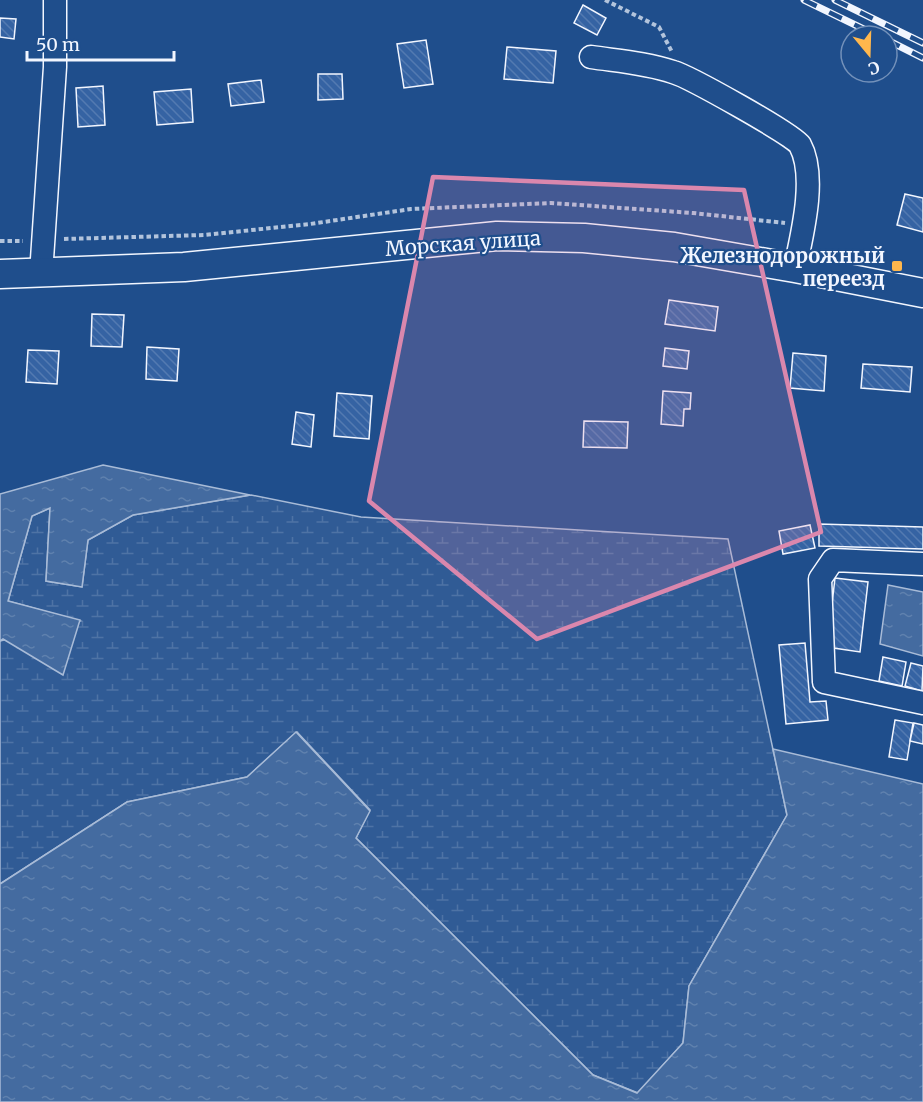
<svg xmlns="http://www.w3.org/2000/svg" width="923" height="1102" viewBox="0 0 923 1102" font-family="Merriweather,serif">
  <style>
    .wetland { fill: url(#wetland-marsh); stroke: #a8bbd7; stroke-width: 1.5 }
    .water { fill: url(#water-ripples); stroke: #a8bbd7; stroke-width: 1.5 }
    .building { fill: url(#building-back-hatch); stroke: #f2f6ff; stroke-width: 1.5 }
    .lines { fill: none; stroke-linecap: round; stroke-linejoin: round }
    .minor-casing { stroke: #f2f6ff; stroke-width: 25 }
    .major-casing { stroke: #f2f6ff; stroke-width: 31 }
    .path { stroke: #b3c4dc; stroke-width: 4; stroke-dasharray: 4.5 3; stroke-linecap: butt }
    .minor { stroke: #1f4e8c; stroke-width: 22 }
    .major { stroke: #1f4e8c; stroke-width: 28 }
    .rail-casing { stroke: #f2f6ff; stroke-width: 7 }
    .rail { stroke: #1f4e8c; stroke-width: 4.5; stroke-dasharray: 14; stroke-linecap: butt }
    .marked { fill: #da87ad; fill-opacity: 0.2; stroke: #da87ad; stroke-width: 4.5; stroke-linejoin: round }
    .poi-dot { fill: #ffb74d; stroke: #1f4e8c; stroke-width: 2 }
    .labels { text-anchor: middle; dominant-baseline: central; stroke-width: 4.5; stroke-linejoin: round; paint-order: stroke }
    .street-label { font-size: 20px; fill: #f2f6ff; stroke: #1f4e8c }
    .poi-label { font-size: 20px; font-weight: bold; fill: #f2f6ff; stroke: #1f4e8c; text-anchor: end }
  </style>
  <defs>
    <pattern id="wetland-marsh" width="20" height="14" patternUnits="userSpaceOnUse" patternTransform="scale(1.5)"><rect width="20" height="14" fill="#305b95"/><path d="M1 5h8M5 5V1M11 12h8M15 12V8" fill="none" stroke="#4e73a5"/></pattern>
    <pattern id="water-ripples" width="26" height="14" patternUnits="userSpaceOnUse" patternTransform="scale(1.5)"><rect width="26" height="14" fill="#446ba0"/><path d="M2 4q2-2 4 0t4 0M15 11q2-2 4 0t4 0" fill="none" stroke="#5f81ae"/></pattern>
    <pattern id="building-back-hatch" width="6" height="6" patternUnits="userSpaceOnUse" patternTransform="scale(1.5)"><rect width="6" height="6" fill="#3563a3"/><path d="M-1 5l2 2M0 0l6 6M5-1l2 2" fill="none" stroke="#537ab1"/></pattern>
  </defs>
  <rect width="100%" height="100%" fill="#1f4e8c"/>
  <path class="wetland" d="M251,495L361,517L728,539L787,815L689,986L683,1043L638,1093L593,1075L356,838L370,810L297,732L247,777L127,802L0,884V641L80,621L8,601L32,516L50,508L46,581L82,587L88,540L133,515Z"/>
  <g class="water">
    <path d="M103,465L250,495L133,515L88,540L82,587L46,581L50,508L32,516L8,601L80,620L63,675L3,639L0,641V494Z"/>
    <path d="M888,585L923,592V656L880,644Z"/>
    <path d="M296,732L370,811L356,838L593,1075L637,1093L683,1043L689,986L787,815L773,749L923,784V1102H0V884L127,802L247,777Z"/>
  </g>
  <g class="building">
    <path d="M583,5L606,18L597,35L574,23Z"/>
    <path d="M0,18L16,19L14,39L0,37Z"/>
    <path d="M426,40L433,84L404,88L397,44Z"/>
    <path d="M507,47L556,51L553,83L504,79Z"/>
    <path d="M318,74H342L343,99L318,100Z"/>
    <path d="M261,80L264,102L231,106L228,84Z"/>
    <path d="M103,86L105,125L78,127L76,88Z"/>
    <path d="M191,89L193,122L157,125L154,92Z"/>
    <path d="M905,194L923,198V232L897,225Z"/>
    <path d="M669,300L718,307L715,331L665,324Z"/>
    <path d="M92,314L124,315L122,347L91,346Z"/>
    <path d="M147,347L179,349L177,381L146,379Z"/>
    <path d="M665,348L689,351L687,369L663,366Z"/>
    <path d="M28,350L59,351L57,384L26,382Z"/>
    <path d="M793,353L826,356L824,391L790,388Z"/>
    <path d="M863,364L912,367L910,392L861,388Z"/>
    <path d="M663,391L691,393L690,409H684L683,426L661,424Z"/>
    <path d="M337,393L372,396L369,439L334,436Z"/>
    <path d="M296,412L314,415L311,447L292,444Z"/>
    <path d="M584,421L628,422L627,448L583,447Z"/>
    <path d="M819,524L923,527V549L819,546Z"/>
    <path d="M810,525L815,548L783,554L779,531Z"/>
    <path d="M835,578L868,582L860,652L827,647Z"/>
    <path d="M805,643L810,702L826,701L828,720L786,724L779,645Z"/>
    <path d="M883,657L906,662L902,686L879,681Z"/>
    <path d="M911,663L923,666L922,691L905,686Z"/>
    <path d="M895,720L913,723L907,760L889,757Z"/>
    <path d="M914,723L923,725V744L910,741Z"/>
  </g>
  <g class="lines">
    <g class="minor-casing">
      <g id="minor">
        <path d="M591,57C618,61 647,63 673,72C688,76 794,135 800,145C817,176 802,235 795,268"/>
        <path d="M41,274L55,67V0"/>
        <path d="M923,564L833,560L820,579L824,682L923,703"/>
      </g>
    </g>
    <g class="major-casing">
      <path id="major" d="M0,274L184,267L497,236L584,238L674,247L795,268L923,293"/>
    </g>
    <g class="path">
      <path d="M605,0L659,27L672,52"/>
      <path d="M64,239L204,235L310,224L411,209L551,203L693,213L785,223"/>
      <path d="M0,241H23"/>
    </g>
    <use href="#minor" class="minor"/>
    <use href="#major" class="major"/>
    <g class="rail-casing">
      <g id="rail">
        <path d="M804,0L878,36"/>
        <path d="M835,0L923,43"/>
        <path d="M887,40L923,58"/>
      </g>
    </g>
    <use href="#rail" class="rail"/>
  </g>
  <path class="marked" d="M433,177L744,190L821,532L537,639L369,501Z"/>
  <rect class="poi-dot" x="891" y="260" width="12" height="12" rx="3"/>
  <g class="labels">
    <g class="street-label">
      <text transform="translate(463 243) rotate(-4)">Морская улица</text>
    </g>
    <g class="poi-label">
      <text x="885" y="255">Железнодорожный<tspan x="885" dy="23">переезд</tspan></text>
    </g>
  </g>
  <g transform="translate(869 54) rotate(161)"><circle r="28" fill="#1f4e8c" stroke="#7391ba" stroke-width="1.5"/>
  <path d="M0-4.5L10 22L0 15L-10 22Z" fill="#ffb74d"/>
  <text y="-9" font-size="16" font-weight="bold" text-anchor="middle" fill="#f2f6ff">С</text>
  </g>
  <path d="M27 51v9h147v-9" fill="none" stroke="#f2f6ff" stroke-width="3"/>
  <text x="36" y="51" font-size="18" fill="#f2f6ff" stroke="#1f4e8c" stroke-width="4.5" paint-order="stroke">50 m</text>
</svg>
